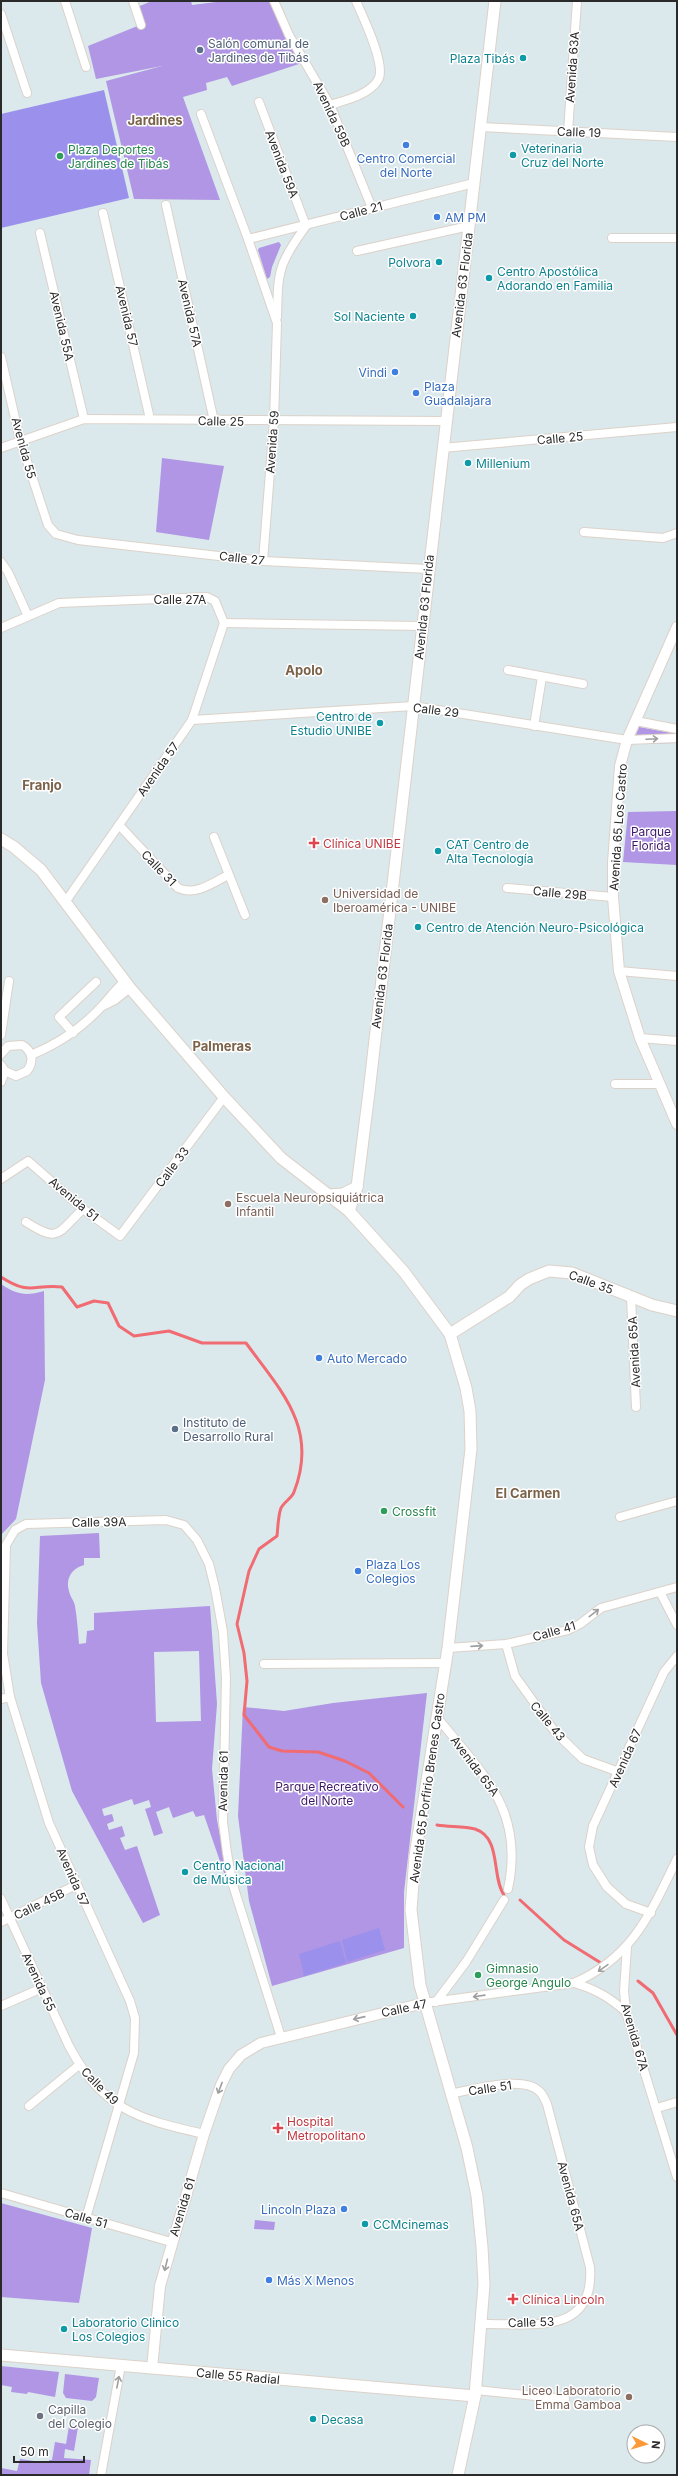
<svg xmlns="http://www.w3.org/2000/svg" width="678" height="2476" viewBox="0 0 678 2476" font-family="Inter,sans-serif">
  <style>
    .green { fill: #b096e4; fill-rule: evenodd }
    .pitch { fill: #9b91ec }
    .lines { fill: none; stroke-linecap: round; stroke-linejoin: round }
    .stream { stroke: #f16b72; stroke-width: 3 }
    .minor-casing { stroke: #dcd2c9; stroke-width: 10 }
    .tertiary-casing { stroke: #dcd2c9; stroke-width: 12 }
    .secondary-casing { stroke: #dcd2c9; stroke-width: 13 }
    .minor { stroke: #fff; stroke-width: 8 }
    .tertiary { stroke: #fff; stroke-width: 10 }
    .secondary { stroke: #fff; stroke-width: 11 }
    .oneway { stroke: #9f9f9f }
    .service-dot { fill: #5c6f8a; stroke: #fff; stroke-width: 1.5 }
    .culture-dot { fill: #0f9aa8; stroke: #fff; stroke-width: 1.5 }
    .shop-dot { fill: #3f7fe0; stroke: #fff; stroke-width: 1.5 }
    .leisure-dot { fill: #2e9e5b; stroke: #fff; stroke-width: 1.5 }
    .health-dot { fill: #e0444e; stroke: #fff; stroke-width: 1.5 }
    .education-dot { fill: #8d6e63; stroke: #fff; stroke-width: 1.5 }
    .worship-dot { fill: #6b7280; stroke: #fff; stroke-width: 1.5 }
    .labels { text-anchor: middle; dominant-baseline: central; stroke-width: 3; stroke-linejoin: round; paint-order: stroke }
    .service-label { font-size: 12px; fill: #4e5e75; stroke: #fff; text-anchor: start }
    .culture-label { font-size: 12px; fill: #0d838f; stroke: #fff; text-anchor: start }
    .street-label { font-size: 12px; fill: #2a2a2a; stroke: #fff }
    .leisure-label { font-size: 12px; fill: #27864d; stroke: #fff; text-anchor: start }
    .shop-label { font-size: 12px; fill: #366cbe; stroke: #fff; text-anchor: start }
    .park-label { font-size: 12px; fill: #3e1868; stroke: #fff }
    .health-label { font-size: 12px; fill: #be3a42; stroke: #fff; text-anchor: start }
    .education-label { font-size: 12px; fill: #785e54; stroke: #fff; text-anchor: start }
    .worship-label { font-size: 12px; fill: #5b616d; stroke: #fff; text-anchor: start }
    .neighbourhood-label { font-size: 13px; font-weight: bold; fill: #7b6249; stroke: #fff }
  </style>
  <rect width="100%" height="100%" fill="#dbe8ec"/>
  <g class="green">
    <path d="M152,1H191L192,5L224,1H274L305,62L232,86L227,77L206,83L207,90L183,97L220,200L134,199L106,81L162,66L96,79L88,46L140,25L135,8Z"/>
    <path d="M279,242L281,245L272,267L270,277L267,279L258,250L259,248Z"/>
    <path d="M162,458L224,466L209,540L156,532Z"/>
    <path d="M639,727L677,734V743L632,744Z"/>
    <path d="M677,811V865L623,862L628,812Z"/>
    <path d="M1,1284C17,1295 26,1296 44,1291L45,1380L16,1519L1,1535Z"/>
    <path d="M99,1533L100,1558H84V1565C72,1568 65,1579 69,1591C70,1597 74,1600 75,1606C77,1618 78,1631 79,1644L86,1643L87,1631L94,1630V1613L210,1606L217,1704L212,1769L217,1820L231,1893L204,1815L196,1817L193,1811L173,1818L169,1807L156,1812L163,1833L154,1836L145,1809L151,1807L149,1800L134,1805L132,1799L102,1809L104,1816L112,1814L114,1821L107,1824L109,1830L122,1826L125,1836L120,1838L125,1850L137,1846L160,1915L143,1923L72,1791L41,1683L37,1623L40,1536ZM199,1651L201,1721L156,1722L154,1652Z"/>
    <path d="M427,1693L404,1892V1948L272,1986L249,1901L238,1816L243,1707L284,1711L333,1703Z"/>
    <path d="M1,2203L92,2228L79,2303L1,2297Z"/>
    <path d="M255,2220L275,2222L274,2230L254,2229Z"/>
    <path d="M1,2366L59,2372L55,2397L28,2392L27,2394L11,2392L12,2387L1,2385Z"/>
    <path d="M65,2374L99,2378L96,2397L92,2401L66,2398L63,2393Z"/>
    <path d="M69,2426L78,2427L74,2451L65,2449L64,2458L91,2460L89,2475H1V2468L17,2471L20,2459L49,2463V2460H52L55,2442L66,2444Z"/>
  </g>
  <g class="pitch">
    <path d="M104,90L129,198L1,228V114Z"/>
    <path d="M379,1928L385,1950L347,1962L342,1940Z"/>
    <path d="M340,1941L346,1963L304,1976L299,1954Z"/>
  </g>
  <g class="lines">
    <g class="stream">
      <path d="M1,1277C30,1296 33,1284 62,1287L77,1307L94,1301L108,1303L119,1326L134,1336L169,1331L202,1343H246C281,1391 319,1428 294,1492C292,1498 284,1502 281,1508C278,1516 278,1527 277,1536L259,1549L249,1571L237,1624L244,1653L247,1681L244,1715L269,1747L282,1751L318,1752L345,1761L369,1773L403,1807"/>
      <path d="M437,1825C449,1827 464,1826 475,1829C502,1838 491,1876 504,1895"/>
      <path d="M520,1900L564,1940L601,1963"/>
      <path d="M638,1981L653,1993L677,2035"/>
    </g>
    <g class="minor-casing">
      <g id="minor">
        <path d="M65,1L86,67"/>
        <path d="M133,1L141,25"/>
        <path d="M274,1L289,35L330,105L372,208"/>
        <path d="M1,14L27,93"/>
        <path d="M259,102L306,226C278,264 278,271 277,317"/>
        <path d="M330,105C346,100 369,95 378,80C387,66 363,17 356,1"/>
        <path d="M201,114L248,239L277,323L274,421L263,561"/>
        <path d="M481,127L677,137"/>
        <path d="M568,132L577,1"/>
        <path d="M166,205L214,421"/>
        <path d="M103,213L150,419"/>
        <path d="M40,233L84,419"/>
        <path d="M612,238H677"/>
        <path d="M248,239L474,183"/>
        <path d="M357,251L469,226"/>
        <path d="M1,357L20,440L48,525L56,534L78,540L263,561L428,569"/>
        <path d="M1,448L84,419L445,421"/>
        <path d="M442,448L677,427"/>
        <path d="M584,532L663,538L677,533"/>
        <path d="M1,562L8,572L28,616"/>
        <path d="M224,623L422,626"/>
        <path d="M1,628L59,603L207,597L215,601L224,623"/>
        <path d="M508,670L583,684"/>
        <path d="M192,720L413,706L627,740L677,738"/>
        <path d="M636,721L677,729"/>
        <path d="M534,726L542,677"/>
        <path d="M119,825L178,888C195,896 213,883 228,875"/>
        <path d="M214,837L245,915"/>
        <path d="M507,888L613,897"/>
        <path d="M66,901L192,720L224,623"/>
        <path d="M619,971L677,976"/>
        <path d="M103,1006L115,1000L130,988"/>
        <path d="M73,1033L59,1017L96,982"/>
        <path d="M1,1035L9,981"/>
        <path d="M640,1038L677,1041"/>
        <path d="M1,1054L8,1046L22,1045C33,1051 34,1062 27,1071L16,1076L5,1071L1,1065"/>
        <path d="M31,1055C58,1044 82,1028 102,1006C110,997 116,989 125,981"/>
        <path d="M1,1082L5,1071"/>
        <path d="M615,1084H659"/>
        <path d="M1,1179L28,1161L83,1209L120,1236L224,1097"/>
        <path d="M26,1222C59,1243 57,1234 83,1209"/>
        <path d="M631,1297L636,1407"/>
        <path d="M620,1517L677,1501"/>
        <path d="M660,1592L677,1625"/>
        <path d="M506,1644L515,1676L555,1732L583,1759L619,1772"/>
        <path d="M448,1648L506,1644L568,1630L580,1624L601,1608L677,1587"/>
        <path d="M264,1664L446,1663"/>
        <path d="M1,1699L10,1697"/>
        <path d="M437,1717C482,1774 525,1809 508,1889"/>
        <path d="M1,1899L69,2046C103,2110 138,2119 204,2134"/>
        <path d="M651,1913L626,1904L607,1887L593,1865L589,1847L593,1826L664,1672L677,1656"/>
        <path d="M1,1922L76,1885"/>
        <path d="M627,1946L624,1991L626,2012L677,2177"/>
        <path d="M574,1983C595,1989 609,1997 626,2012"/>
        <path d="M436,2002L466,1962L504,1900"/>
        <path d="M424,2003L574,1983C633,1957 650,1914 677,1859"/>
        <path d="M1,2006L42,1988"/>
        <path d="M450,2094C470,2090 523,2075 539,2091C543,2094 545,2100 547,2104L590,2267C595,2337 530,2323 482,2324"/>
        <path d="M29,2106L79,2065"/>
        <path d="M657,2108L677,2102"/>
        <path d="M1,2193L171,2242"/>
        <path d="M86,2218L134,2053L135,2018L130,2001L49,1823L10,1697L3,1654L6,1545L15,1530L26,1524L166,1520L184,1525L197,1540L209,1564L215,1588L223,1632L226,1678L223,1822L227,1853L232,1882L281,2037"/>
        <path d="M476,2390L565,2399"/>
        <path d="M101,2475L121,2365"/>
      </g>
    </g>
    <g class="tertiary-casing">
      <g id="tertiary">
        <path d="M677,627L627,740L620,766L613,863V897L619,971L640,1038L677,1124"/>
        <path d="M152,2368L160,2286L204,2134L221,2085L229,2069L241,2055L261,2043L424,2003"/>
      </g>
    </g>
    <g class="secondary-casing">
      <g id="secondary">
        <path d="M1,839L14,847L41,870L130,988L224,1097L281,1158L349,1211L404,1272L450,1334L466,1388L470,1411L471,1449L448,1648L415,1856L411,1910L420,1985L467,2148L477,2196L482,2247L484,2285L475,2396L458,2475"/>
        <path d="M328,1195L343,1194L357,1187"/>
        <path d="M349,1211L357,1187L369,1092L495,1"/>
        <path d="M450,1334L509,1297L520,1285L529,1279L549,1271L572,1273L652,1305L677,1311"/>
        <path d="M1,2355L475,2396"/>
      </g>
    </g>
    <use href="#minor" class="minor"/>
    <use href="#tertiary" class="tertiary"/>
    <use href="#secondary" class="secondary"/>
  </g>
  <defs><path id="oneway-shaft" d="M-6 0H5M1.5-3L5.5 0L1.5 3" fill="none" stroke-width="1.6" stroke-linecap="round" stroke-linejoin="round"/></defs>
  <g class="oneway">
    <use href="#oneway-shaft" transform="translate(652 739) rotate(-3)"/>
    <use href="#oneway-shaft" transform="translate(594 1613) rotate(-38)"/>
    <use href="#oneway-shaft" transform="translate(477 1646) rotate(-4)"/>
    <use href="#oneway-shaft" transform="translate(603 1968) rotate(145)"/>
    <use href="#oneway-shaft" transform="translate(479 1996) rotate(172)"/>
    <use href="#oneway-shaft" transform="translate(359 2018) rotate(167)"/>
    <use href="#oneway-shaft" transform="translate(220 2088) rotate(111)"/>
    <use href="#oneway-shaft" transform="translate(166 2265) rotate(104)"/>
    <use href="#oneway-shaft" transform="translate(118 2382) rotate(-79)"/>
  </g>
  <g class="service-dot">
    <circle cx="200" cy="50" r="4"/>
    <circle cx="175" cy="1429" r="4"/>
  </g>
  <g class="culture-dot">
    <circle cx="523" cy="58" r="4"/>
    <circle cx="513" cy="155" r="4"/>
    <circle cx="439" cy="262" r="4"/>
    <circle cx="489" cy="278" r="4"/>
    <circle cx="413" cy="316" r="4"/>
    <circle cx="468" cy="463" r="4"/>
    <circle cx="380" cy="723" r="4"/>
    <circle cx="438" cy="851" r="4"/>
    <circle cx="418" cy="927" r="4"/>
    <circle cx="185" cy="1872" r="4"/>
    <circle cx="365" cy="2224" r="4"/>
    <circle cx="64" cy="2329" r="4"/>
    <circle cx="313" cy="2419" r="4"/>
  </g>
  <g class="shop-dot">
    <circle cx="406" cy="145" r="4"/>
    <circle cx="437" cy="217" r="4"/>
    <circle cx="395" cy="372" r="4"/>
    <circle cx="416" cy="393" r="4"/>
    <circle cx="319" cy="1358" r="4"/>
    <circle cx="358" cy="1571" r="4"/>
    <circle cx="344" cy="2209" r="4"/>
    <circle cx="269" cy="2280" r="4"/>
  </g>
  <g class="leisure-dot">
    <circle cx="60" cy="156" r="4"/>
    <circle cx="384" cy="1511" r="4"/>
    <circle cx="478" cy="1975" r="4"/>
  </g>
  <g class="health-dot">
    <path d="M312 837h4v4h4v4h-4v4h-4v-4h-4v-4h4z"/>
    <path d="M276 2122h4v4h4v4h-4v4h-4v-4h-4v-4h4z"/>
    <path d="M511 2293h4v4h4v4h-4v4h-4v-4h-4v-4h4z"/>
  </g>
  <g class="education-dot">
    <circle cx="325" cy="900" r="4"/>
    <circle cx="228" cy="1204" r="4"/>
    <circle cx="629" cy="2397" r="4"/>
  </g>
  <circle class="worship-dot" cx="40" cy="2416" r="4"/>
  <g class="labels">
    <g class="service-label">
      <text x="208" y="43">Salón comunal de<tspan x="208" dy="14">Jardines de Tibás</tspan></text>
      <text x="183" y="1422">Instituto de<tspan x="183" dy="14">Desarrollo Rural</tspan></text>
    </g>
    <g class="culture-label">
      <text x="515" y="58" text-anchor="end">Plaza Tibás</text>
      <text x="521" y="148">Veterinaria<tspan x="521" dy="14">Cruz del Norte</tspan></text>
      <text x="431" y="262" text-anchor="end">Polvora</text>
      <text x="497" y="271">Centro Apostólica<tspan x="497" dy="14">Adorando en Familia</tspan></text>
      <text x="405" y="316" text-anchor="end">Sol Naciente</text>
      <text x="476" y="463">Millenium</text>
      <text x="372" y="716" text-anchor="end">Centro de<tspan x="372" dy="14">Estudio UNIBE</tspan></text>
      <text x="446" y="844">CAT Centro de<tspan x="446" dy="14">Alta Tecnología</tspan></text>
      <text x="426" y="927">Centro de Atención Neuro-Psicológica</text>
      <text x="193" y="1865">Centro Nacional<tspan x="193" dy="14">de Música</tspan></text>
      <text x="373" y="2224">CCMcinemas</text>
      <text x="72" y="2322">Laboratorio Clinico<tspan x="72" dy="14">Los Colegios</tspan></text>
      <text x="321" y="2419">Decasa</text>
    </g>
    <g class="street-label">
      <text transform="translate(572 67) rotate(-86)">Avenida 63A</text>
      <text transform="translate(332 114) rotate(65)">Avenida 59B</text>
      <text transform="translate(579 132) rotate(2)">Calle 19</text>
      <text transform="translate(282 164) rotate(69)">Avenida 59A</text>
      <text transform="translate(361 211) rotate(-15)">Calle 21</text>
      <text transform="translate(462 285) rotate(-83)">Avenida 63 Florida</text>
      <text transform="translate(190 313) rotate(77)">Avenida 57A</text>
      <text transform="translate(127 316) rotate(77)">Avenida 57</text>
      <text transform="translate(62 326) rotate(77)">Avenida 55A</text>
      <text transform="translate(221 421) rotate(1)">Calle 25</text>
      <text transform="translate(560 438) rotate(-5)">Calle 25</text>
      <text transform="translate(272 442) rotate(-86)">Avenida 59</text>
      <text transform="translate(24 448) rotate(75)">Avenida 55</text>
      <text transform="translate(242 558) rotate(6)">Calle 27</text>
      <text x="180" y="599">Calle 27A</text>
      <text transform="translate(424 607) rotate(-84)">Avenida 63 Florida</text>
      <text transform="translate(436 710) rotate(7)">Calle 29</text>
      <text transform="translate(158 769) rotate(-55)">Avenida 57</text>
      <text transform="translate(618 827) rotate(-86)">Avenida 65 Los Castro</text>
      <text transform="translate(159 868) rotate(46)">Calle 31</text>
      <text transform="translate(560 893) rotate(5)">Calle 29B</text>
      <text transform="translate(382 976) rotate(-83)">Avenida 63 Florida</text>
      <text transform="translate(172 1167) rotate(-53)">Calle 33</text>
      <text transform="translate(74 1199) rotate(40)">Avenida 51</text>
      <text transform="translate(591 1282) rotate(20)">Calle 35</text>
      <text transform="translate(634 1352) rotate(-93)">Avenida 65A</text>
      <text transform="translate(99 1522) rotate(-1)">Calle 39A</text>
      <text transform="translate(554 1631) rotate(-16)">Calle 41</text>
      <text transform="translate(548 1721) rotate(50)">Calle 43</text>
      <text transform="translate(625 1758) rotate(-66)">Avenida 67</text>
      <text transform="translate(475 1766) rotate(53)">Avenida 65A</text>
      <text transform="translate(223 1781) rotate(-89)">Avenida 61</text>
      <text transform="translate(427 1788) rotate(-82)">Avenida 65 Porfirio Brenes Castro</text>
      <text transform="translate(73 1877) rotate(66)">Avenida 57</text>
      <text transform="translate(39 1904) rotate(-26)">Calle 45B</text>
      <text transform="translate(39 1982) rotate(65)">Avenida 55</text>
      <text transform="translate(404 2008) rotate(-12)">Calle 47</text>
      <text transform="translate(635 2037) rotate(74)">Avenida 67A</text>
      <text transform="translate(100 2086) rotate(45)">Calle 49</text>
      <text transform="translate(490 2088) rotate(-8)">Calle 51</text>
      <text transform="translate(571 2196) rotate(75)">Avenida 65A</text>
      <text transform="translate(182 2207) rotate(-73)">Avenida 61</text>
      <text transform="translate(86 2218) rotate(16)">Calle 51</text>
      <text transform="translate(531 2322) rotate(-2)">Calle 53</text>
      <text transform="translate(238 2376) rotate(5)">Calle 55 Radial</text>
    </g>
    <g class="leisure-label">
      <text x="68" y="149">Plaza Deportes<tspan x="68" dy="14">Jardines de Tibás</tspan></text>
      <text x="392" y="1511">Crossfit</text>
      <text x="486" y="1968">Gimnasio<tspan x="486" dy="14">George Angulo</tspan></text>
    </g>
    <g class="shop-label">
      <text x="406" y="158" text-anchor="middle">Centro Comercial<tspan x="406" dy="14">del Norte</tspan></text>
      <text x="445" y="217">AM PM</text>
      <text x="387" y="372" text-anchor="end">Vindi</text>
      <text x="424" y="386">Plaza<tspan x="424" dy="14">Guadalajara</tspan></text>
      <text x="327" y="1358">Auto Mercado</text>
      <text x="366" y="1564">Plaza Los<tspan x="366" dy="14">Colegios</tspan></text>
      <text x="336" y="2209" text-anchor="end">Lincoln Plaza</text>
      <text x="277" y="2280">Más X Menos</text>
    </g>
    <g class="park-label">
      <text x="651" y="831">Parque<tspan x="651" dy="14">Florida</tspan></text>
      <text x="327" y="1786">Parque Recreativo<tspan x="327" dy="14">del Norte</tspan></text>
    </g>
    <g class="health-label">
      <text x="323" y="843">Clínica UNIBE</text>
      <text x="287" y="2121">Hospital<tspan x="287" dy="14">Metropolitano</tspan></text>
      <text x="522" y="2299">Clínica Lincoln</text>
    </g>
    <g class="education-label">
      <text x="333" y="893">Universidad de<tspan x="333" dy="14">Iberoamérica - UNIBE</tspan></text>
      <text x="236" y="1197">Escuela Neuropsiquiátrica<tspan x="236" dy="14">Infantil</tspan></text>
      <text x="621" y="2390" text-anchor="end">Liceo Laboratorio<tspan x="621" dy="14">Emma Gamboa</tspan></text>
    </g>
    <g class="worship-label">
      <text x="48" y="2409">Capilla<tspan x="48" dy="14">del Colegio</tspan></text>
    </g>
    <g class="neighbourhood-label">
      <text x="155" y="120">Jardines</text>
      <text x="304" y="670">Apolo</text>
      <text x="42" y="785">Franjo</text>
      <text x="222" y="1046">Palmeras</text>
      <text x="528" y="1493">El Carmen</text>
    </g>
  </g>
  <rect width="678" height="2476" fill="none" stroke="#2a2a2a" stroke-width="4"/>
  <g transform="translate(646 2444) rotate(95)"><circle r="19" fill="#ffffff" stroke="#aaaaaa"/>
  <path d="M0-3L7 15L0 10L-7 15Z" fill="#fd9937"/>
  <text y="-6" font-size="11" font-weight="bold" text-anchor="middle" fill="#2a2a2a">N</text>
  </g>
  <path d="M14 2456v6h70v-6" fill="none" stroke="#2a2a2a" stroke-width="2"/>
  <text x="20" y="2456" font-size="12" fill="#2a2a2a" stroke="#ffffff" stroke-width="3" paint-order="stroke">50 m</text>
</svg>
